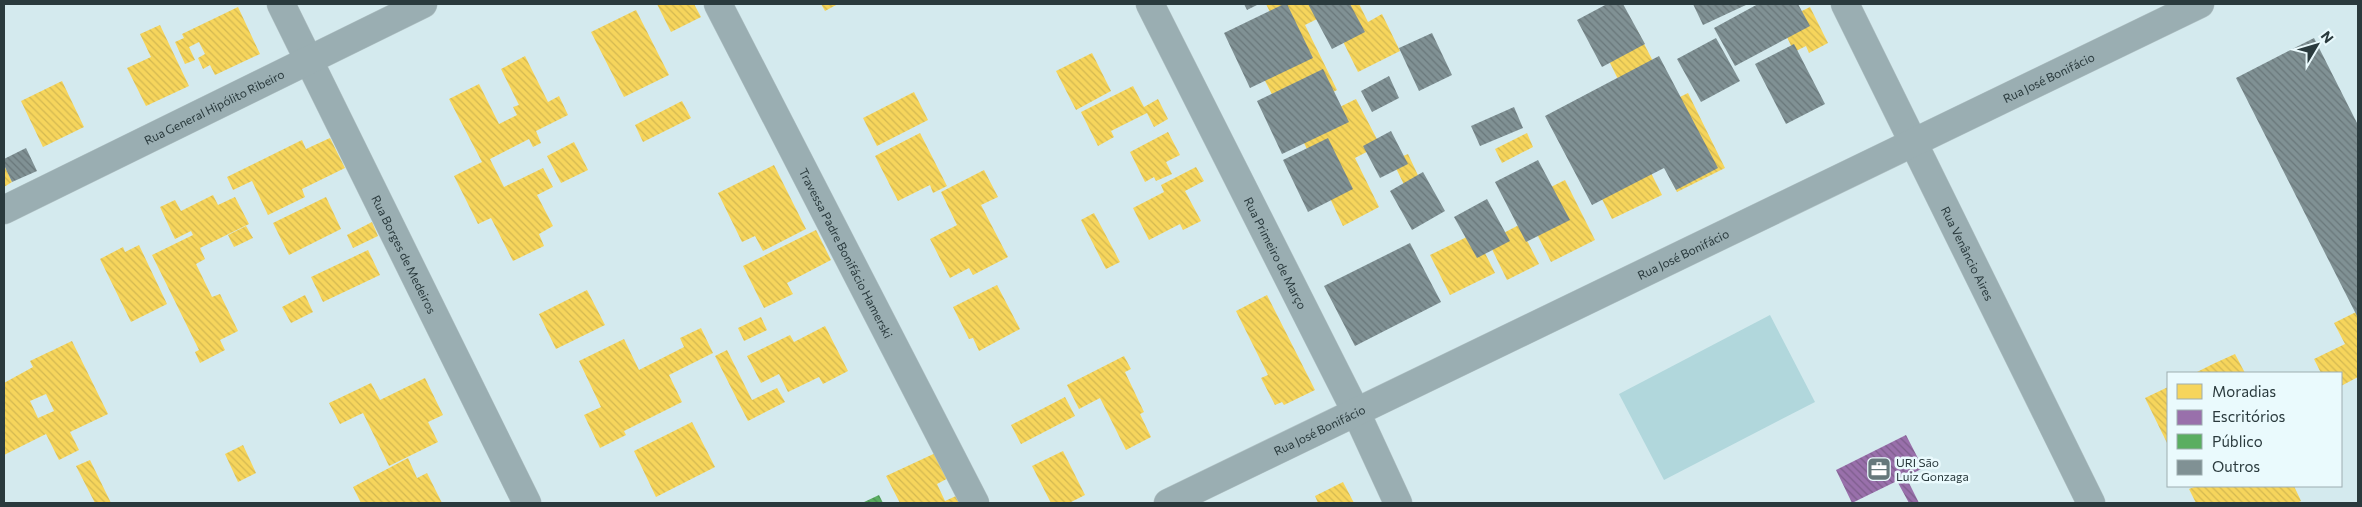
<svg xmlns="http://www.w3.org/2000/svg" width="2362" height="507" viewBox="0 0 2362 507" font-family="Commissioner,sans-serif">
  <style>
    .garden { fill: #b1d7dc }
    .homes { fill: url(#homes-back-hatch); fill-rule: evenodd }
    .offices { fill: url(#offices-back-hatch) }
    .public { fill: url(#public-back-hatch) }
    .building { fill: url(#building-back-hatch) }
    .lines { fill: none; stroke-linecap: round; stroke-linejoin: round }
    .street-casing { stroke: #b4c5c8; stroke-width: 29 }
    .street { stroke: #9aaeb2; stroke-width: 28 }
    .labels { text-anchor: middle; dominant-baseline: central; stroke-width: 5; stroke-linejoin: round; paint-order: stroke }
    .street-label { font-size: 12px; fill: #2a3a3d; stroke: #eafafd }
    .poi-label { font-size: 12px; fill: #2a3a3d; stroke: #eafafd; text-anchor: start }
  </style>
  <defs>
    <pattern id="homes-back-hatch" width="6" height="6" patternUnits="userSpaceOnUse" patternTransform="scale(1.25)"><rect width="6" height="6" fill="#f6d55c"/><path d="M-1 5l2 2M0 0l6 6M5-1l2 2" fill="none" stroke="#d3b851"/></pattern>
    <pattern id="offices-back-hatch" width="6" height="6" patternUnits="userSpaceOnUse" patternTransform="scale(1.25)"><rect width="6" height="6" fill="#9970ab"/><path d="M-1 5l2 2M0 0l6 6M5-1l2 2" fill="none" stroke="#7d5d8c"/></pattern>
    <pattern id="public-back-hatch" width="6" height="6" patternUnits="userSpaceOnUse" patternTransform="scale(1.25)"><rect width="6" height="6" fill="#5aae61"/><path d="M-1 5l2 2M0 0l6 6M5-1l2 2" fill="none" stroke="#4b8f51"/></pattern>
    <pattern id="building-back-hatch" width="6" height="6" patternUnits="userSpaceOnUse" patternTransform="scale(1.25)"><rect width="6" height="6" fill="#809194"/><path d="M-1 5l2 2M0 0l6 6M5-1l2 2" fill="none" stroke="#69777a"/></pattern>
  </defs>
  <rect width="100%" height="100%" fill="#d4eaee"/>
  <path class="garden" d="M1770,315L1815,402L1664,480L1619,394Z"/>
  <g class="homes">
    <path d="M657,4H694L701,17L671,32Z"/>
    <path d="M821,4H838L825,11Z"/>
    <path d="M1266,4H1359L1368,22L1382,14L1400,51L1358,72L1329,13L1305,25L1337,90L1306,106L1298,91L1276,102L1250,52L1282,36Z"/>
    <path d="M238,7L260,54L215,75L210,65L203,69L198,58L205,54L199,42L189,47L195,60L185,64L175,42L184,38L182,34Z"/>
    <path d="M1810,7L1828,43L1809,53L1806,46L1794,52L1786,35L1774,41L1767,28Z"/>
    <path d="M636,10L669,75L624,97L591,32Z"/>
    <path d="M160,25L189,86L146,106L127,68L151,57L140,34Z"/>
    <path d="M1637,30L1660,75L1625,93L1602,47Z"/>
    <path d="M1092,53L1111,91L1076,110L1056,71Z"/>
    <path d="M525,56L548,102L559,96L568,115L536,131L541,143L533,147L529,139L490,159L504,187L543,168L553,187L537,195L553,226L539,234L544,246L513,261L491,218L478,224L454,176L482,162L449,99L479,84L499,124L517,115L513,107L519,105L501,69Z"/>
    <path d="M62,81L84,127L43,147L21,101Z"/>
    <path d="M1133,86L1144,107L1158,99L1168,119L1154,127L1147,113L1111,131L1114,137L1098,146L1081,112Z"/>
    <path d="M914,92L928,120L877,146L863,118Z"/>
    <path d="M1688,93L1725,168L1677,192L1655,147L1648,151L1644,142L1637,145L1662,195L1612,219L1601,197L1613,191L1599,163L1587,169L1574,143L1630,115L1633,120Z"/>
    <path d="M1356,99L1380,145L1355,158L1379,207L1343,226L1297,128Z"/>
    <path d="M682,101L691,118L643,142L635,125Z"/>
    <path d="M1168,132L1180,155L1166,162L1172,174L1156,181L1154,177L1145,182L1130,152Z"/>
    <path d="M920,133L947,186L933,193L930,185L898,201L875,156Z"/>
    <path d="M1527,133L1533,147L1502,163L1495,149Z"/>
    <path d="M330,138L345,168L302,189L305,197L268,215L252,181L233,190L227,177L302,140L306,149Z"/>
    <path d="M574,142L588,170L561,183L547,156Z"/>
    <path d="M1408,154L1423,186L1408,193L1395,166L1399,164L1396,159Z"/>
    <path d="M4,165L12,182L4,187Z"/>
    <path d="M774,165L806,229L763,251L755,236L742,242L718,193Z"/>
    <path d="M1196,167L1204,181L1185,191L1201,221L1183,230L1180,224L1149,240L1133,208L1164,192L1161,185Z"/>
    <path d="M984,170L998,197L981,205L1008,257L973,275L969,268L950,278L930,239L957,225L941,192Z"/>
    <path d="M1565,180L1595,240L1551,262L1521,202Z"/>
    <path d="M213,195L218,205L235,197L249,224L200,248L205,259L196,264L212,297L220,294L238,331L220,340L225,350L200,363L195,352L199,350L152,255L193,235L191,231L175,239L160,207L175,200L181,211Z"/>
    <path d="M326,197L341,229L289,255L273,223Z"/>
    <path d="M1094,213L1120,262L1106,269L1081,220Z"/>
    <path d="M372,222L378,236L353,248L347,235Z"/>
    <path d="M1519,225L1539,264L1507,280L1488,241Z"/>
    <path d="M246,226L253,238L234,247L228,235Z"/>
    <path d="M816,230L831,260L787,283L793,294L764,308L743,266Z"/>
    <path d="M1475,233L1495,273L1450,295L1430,255Z"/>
    <path d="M139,245L167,304L131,322L100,259L123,247L125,252Z"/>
    <path d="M368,250L380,275L323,302L311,277Z"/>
    <path d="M997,285L1020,329L979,351L973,338L969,339L953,307Z"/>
    <path d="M587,290L605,325L556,349L539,314Z"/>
    <path d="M305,295L313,312L291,323L282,307Z"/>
    <path d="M1267,295L1315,390L1284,405L1282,402L1275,405L1261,378L1268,375L1236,311Z"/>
    <path d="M2356,312L2358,317V377L2341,386V373H2321L2314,359L2345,344L2334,323Z"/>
    <path d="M761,317L767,330L744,341L738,328Z"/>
    <path d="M825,326L848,371L823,384L819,377L788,392L779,374L761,383L747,356L790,335L794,342Z"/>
    <path d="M701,328L713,353L669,375L682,402L624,431L626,435L600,448L584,415L601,407L579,361L624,339L639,370L684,347L680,338Z"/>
    <path d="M72,341L108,414L70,432L79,450L59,460L46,434L4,455V383L33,367L30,361ZM46,394L54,411L38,418L30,401Z"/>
    <path d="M727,350L752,400L777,388L785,402L748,421L715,356Z"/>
    <path d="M2235,354L2245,373H2195L2215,363Z"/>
    <path d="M1124,356L1131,369L1125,372L1144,412L1140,414L1151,437L1126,450L1100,398L1079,409L1067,385Z"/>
    <path d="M425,378L443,415L428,422L438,442L389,466L363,413L340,424L329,403L371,383L380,400Z"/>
    <path d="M2168,387V445L2145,398Z"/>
    <path d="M1065,397L1075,416L1021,444L1011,425Z"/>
    <path d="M692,422L715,467L656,497L634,451Z"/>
    <path d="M243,445L256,473L238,482L225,454Z"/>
    <path d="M942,450L954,475L937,484L945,501L956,496L960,503H900L886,476Z"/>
    <path d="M1063,451L1085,495L1069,503H1051L1032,466Z"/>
    <path d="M408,458L417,478L427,473L442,503H361L353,487Z"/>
    <path d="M90,460L111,503H95L76,466Z"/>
    <path d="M1343,482L1354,503H1318L1315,496Z"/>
    <path d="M2197,486H2294L2301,501L2297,503H2196L2189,489Z"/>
  </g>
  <path class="offices" d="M1906,435L1923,468L1906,477L1919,503H1909L1897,481L1852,503L1836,470Z"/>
  <path class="public" d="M879,495L883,503H862Z"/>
  <g class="building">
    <path d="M1244,4H1259L1247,10Z"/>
    <path d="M1284,4H1287L1313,58L1250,88L1224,33Z"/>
    <path d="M1308,4H1350L1365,32L1332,49Z"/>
    <path d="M1607,4H1623L1645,44L1602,67L1577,20Z"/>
    <path d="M1693,4H1748L1703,25Z"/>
    <path d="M1758,4H1798L1810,26L1735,66L1714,28Z"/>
    <path d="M1432,33L1452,75L1419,91L1399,48Z"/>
    <path d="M1716,38L1740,81L1701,102L1677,59Z"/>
    <path d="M2314,38L2358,125V318L2236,78Z"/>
    <path d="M1794,44L1825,104L1786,124L1755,64Z"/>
    <path d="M1659,56L1718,168L1676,190L1664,168L1592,205L1545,116Z"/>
    <path d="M1323,69L1349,122L1282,154L1257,101Z"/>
    <path d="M1389,76L1399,98L1372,112L1361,91Z"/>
    <path d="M1514,107L1523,128L1480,146L1471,126Z"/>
    <path d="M1391,131L1408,164L1380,178L1363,146Z"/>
    <path d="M1328,138L1353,189L1308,212L1283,160Z"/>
    <path d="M26,148L37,171L12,182L4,165V159Z"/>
    <path d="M1538,160L1570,220L1526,242L1495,182Z"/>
    <path d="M1423,172L1445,211L1412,230L1390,191Z"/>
    <path d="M1487,199L1510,241L1477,258L1454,217Z"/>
    <path d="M1410,243L1441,302L1355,346L1324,286Z"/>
  </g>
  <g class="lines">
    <g class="street-casing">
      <g id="street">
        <path id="s1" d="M281,4L527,503"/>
        <path id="s2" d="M718,4L975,503"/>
        <path id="s3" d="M1150,4L1356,412L1398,503"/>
        <path id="s4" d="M1845,4L2091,503"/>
        <path id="s5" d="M4,210L423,4"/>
        <path id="s6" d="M1168,503L2200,4"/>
      </g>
    </g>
    <use href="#street" class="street"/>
  </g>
  <defs>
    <g id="office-square" transform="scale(1.25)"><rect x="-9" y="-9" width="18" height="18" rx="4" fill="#66787b" stroke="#eafafd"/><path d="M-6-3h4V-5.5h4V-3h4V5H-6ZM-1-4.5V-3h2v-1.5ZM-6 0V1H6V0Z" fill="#fff"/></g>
  </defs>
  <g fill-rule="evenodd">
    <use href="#office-square" x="1879" y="469"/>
  </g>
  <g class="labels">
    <g class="street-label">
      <text stroke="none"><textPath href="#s6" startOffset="978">Rua José Bonifácio</textPath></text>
      <text stroke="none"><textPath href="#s5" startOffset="234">Rua General Hipólito Ribeiro</textPath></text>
      <text stroke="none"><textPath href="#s1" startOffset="279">Rua Borges de Medeiros</textPath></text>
      <text stroke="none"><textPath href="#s3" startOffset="279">Rua Primeiro de Março</textPath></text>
      <text stroke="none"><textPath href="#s4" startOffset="278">Rua Venâncio Aires</textPath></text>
      <text stroke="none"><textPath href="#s2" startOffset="280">Travessa Padre Bonifácio Hamerski</textPath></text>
      <text stroke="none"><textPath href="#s6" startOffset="572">Rua José Bonifácio</textPath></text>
      <text stroke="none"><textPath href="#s6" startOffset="168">Rua José Bonifácio</textPath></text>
    </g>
    <g class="poi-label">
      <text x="1896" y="462">URI São<tspan x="1896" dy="14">Luiz Gonzaga</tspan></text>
    </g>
  </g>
  <rect width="2362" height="507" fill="none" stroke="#2a3a3d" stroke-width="10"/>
  <rect x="2167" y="372" width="175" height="115" fill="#eafafd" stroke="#9dadb0"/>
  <rect x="2177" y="384" width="25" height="15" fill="#f6d55c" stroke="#9dadb0"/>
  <text x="2212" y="397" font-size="15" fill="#2a3a3d">Moradias</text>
  <rect x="2177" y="410" width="25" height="15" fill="#9970ab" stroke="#9dadb0"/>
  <text x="2212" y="422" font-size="15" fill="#2a3a3d">Escritórios</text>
  <rect x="2177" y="434" width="25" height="15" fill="#5aae61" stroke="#9dadb0"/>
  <text x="2212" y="447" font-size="15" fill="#2a3a3d">Público</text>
  <rect x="2177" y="460" width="25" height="15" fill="#809194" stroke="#9dadb0"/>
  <text x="2212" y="472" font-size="15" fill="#2a3a3d">Outros</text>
  <g transform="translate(2317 45) rotate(52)" stroke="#eafafd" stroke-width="4" paint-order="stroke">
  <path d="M0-4L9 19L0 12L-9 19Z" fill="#2a3a3d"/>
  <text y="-8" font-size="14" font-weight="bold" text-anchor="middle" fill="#2a3a3d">N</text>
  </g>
</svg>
